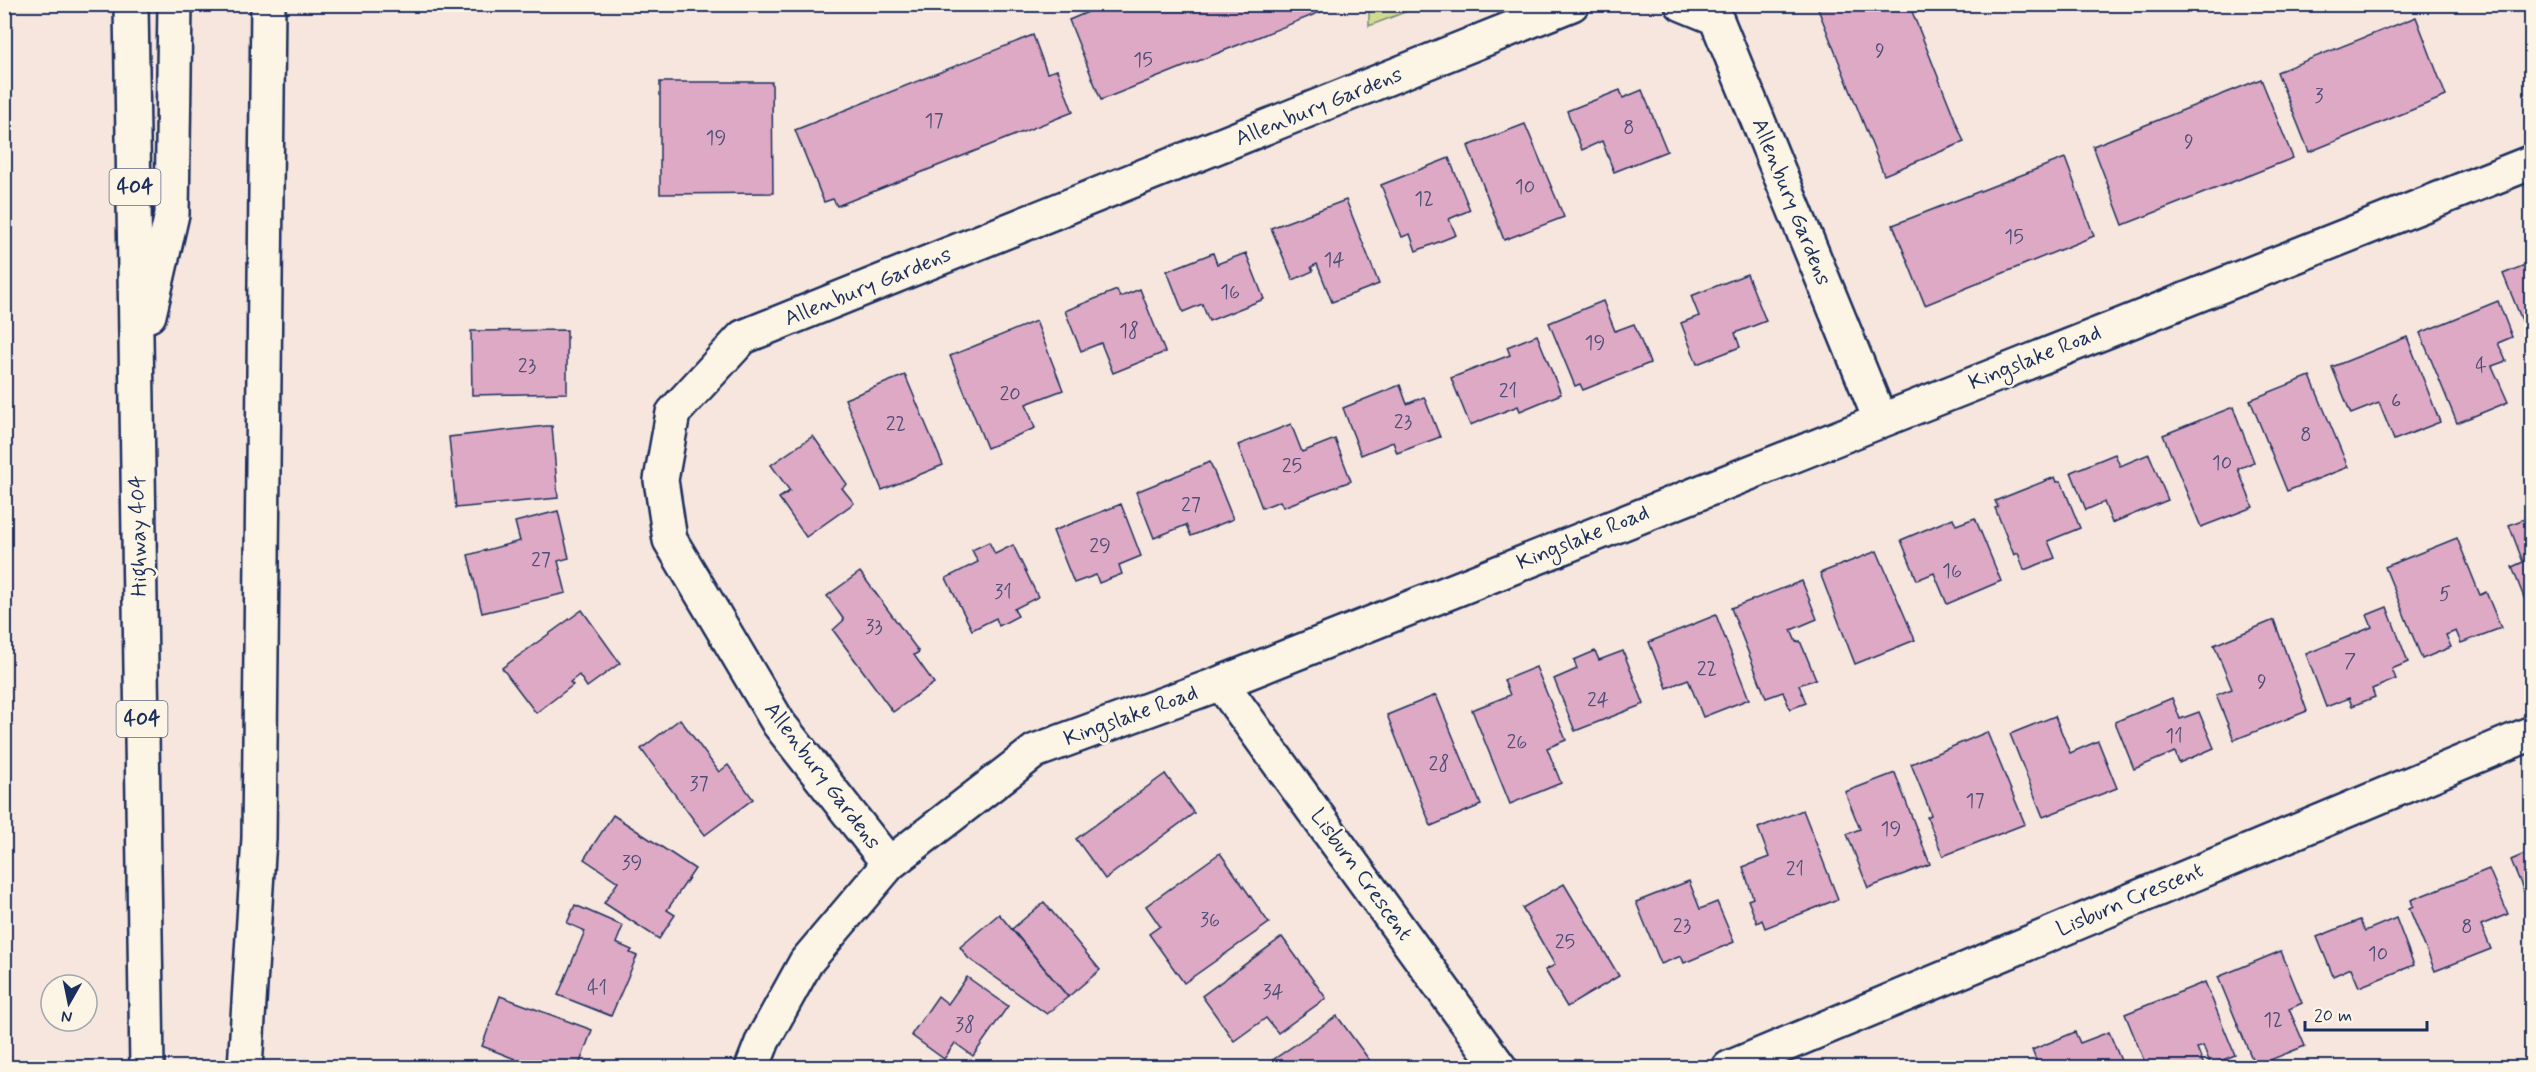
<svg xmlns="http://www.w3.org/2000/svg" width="2536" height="1072" viewBox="0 0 2536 1072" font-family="Mynerve,sans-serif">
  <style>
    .green { fill: #d1dc8f; stroke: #768676; stroke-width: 1.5 }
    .building { fill: #dda9c4; stroke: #1b2f5e; stroke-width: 1.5 }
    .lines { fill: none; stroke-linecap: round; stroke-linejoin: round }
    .minor-casing { stroke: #1b2f5e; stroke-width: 38 }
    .motorway-casing { stroke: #1b2f5e; stroke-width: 38 }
    .minor { stroke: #fcf5e5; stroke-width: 33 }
    .motorway { stroke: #fcf5e5; stroke-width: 33 }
    .labels { text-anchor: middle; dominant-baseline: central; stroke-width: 5; stroke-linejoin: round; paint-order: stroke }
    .number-label { font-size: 20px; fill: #4c4e78 }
    .shield { fill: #fcf5e5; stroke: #5e6a86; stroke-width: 1.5 }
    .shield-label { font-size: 21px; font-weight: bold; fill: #1b2f5e }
    .street-label { font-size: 22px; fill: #1b2f5e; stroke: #fcf5e5 }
  </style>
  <rect width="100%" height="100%" fill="#f6e6de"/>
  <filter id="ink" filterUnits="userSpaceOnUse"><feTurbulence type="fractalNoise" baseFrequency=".0167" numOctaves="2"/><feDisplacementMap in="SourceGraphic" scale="12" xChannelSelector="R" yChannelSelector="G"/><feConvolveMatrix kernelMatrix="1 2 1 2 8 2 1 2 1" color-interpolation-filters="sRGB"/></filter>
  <g filter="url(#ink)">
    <path class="green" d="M1369,5V4L1423,5L1369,26Z"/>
    <g class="building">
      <path d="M1107,4H1338V5L1101,100L1069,20Z"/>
      <path d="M1816,4H1909L1964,142L1884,175Z"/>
      <path d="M2416,17L2446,96L2309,152L2277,72Z"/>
      <path d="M1033,35L1047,73L1057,70L1073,112L837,206L833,199L824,202L795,130Z"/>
      <path d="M2261,79L2293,158L2123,225L2093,146Z"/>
      <path d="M660,82H772L773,193L660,194Z"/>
      <path d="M1620,90L1623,98L1642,90L1667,151L1614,172L1602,141L1582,150L1567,111Z"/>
      <path d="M1525,124L1564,217L1504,240L1468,146Z"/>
      <path d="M1449,158L1470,210L1449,219L1456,235L1416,251L1410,234L1402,237L1381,185Z"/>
      <path d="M2065,158L2094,236L1925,305L1893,225Z"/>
      <path d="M1346,200L1379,284L1332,302L1317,264L1311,267L1313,271L1293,280L1271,228Z"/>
      <path d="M1213,253L1217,264L1246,253L1264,299L1209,321L1202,304L1183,312L1167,271Z"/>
      <path d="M2532,262V345L2503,274Z"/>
      <path d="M1747,274L1766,321L1735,333L1740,347L1697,364L1681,323L1699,316L1691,296Z"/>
      <path d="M1140,289L1165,352L1113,373L1101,343L1081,351L1065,311L1117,290L1120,297Z"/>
      <path d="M1603,301L1615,331L1634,324L1650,363L1583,390L1580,384L1575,386L1549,323Z"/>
      <path d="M2498,301L2512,337L2498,343L2506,361L2492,366L2508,402L2457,423L2420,333Z"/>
      <path d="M1036,321L1063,390L1026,404L1035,428L987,448L950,356Z"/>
      <path d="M567,330V393L472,395L471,331Z"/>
      <path d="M1537,335L1561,394L1520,411L1518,406L1470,425L1451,378L1510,355L1507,347Z"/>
      <path d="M2407,337L2440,422L2394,440L2379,403L2351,414L2332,367Z"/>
      <path d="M905,375L943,465L882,490L845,399Z"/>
      <path d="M2310,376L2348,467L2287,491L2250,400Z"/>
      <path d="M1400,385L1407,404L1424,397L1440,437L1397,453L1393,442L1361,455L1343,408Z"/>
      <path d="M2233,407L2254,462L2238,469L2253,507L2201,527L2163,435Z"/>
      <path d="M1291,424L1302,452L1335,439L1351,481L1283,507L1280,501L1262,508L1238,445Z"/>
      <path d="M546,426H552L558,498L456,508L449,437Z"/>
      <path d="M813,436L847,484L842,488L854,503L806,537L779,498L790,491L771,465Z"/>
      <path d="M2115,454L2120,466L2149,454L2168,500L2112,523L2104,502L2086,510L2071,472Z"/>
      <path d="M1210,462L1233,519L1191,536L1186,525L1154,538L1136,492Z"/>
      <path d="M2055,477L2057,482L2061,481L2080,528L2048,541L2055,558L2024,570L2018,553L2014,555L1995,508L1998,507L1995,501Z"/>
      <path d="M1121,504L1141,556L1119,565L1122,574L1099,583L1096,575L1074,583L1053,531Z"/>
      <path d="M558,511L569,558L558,561L566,593L482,613L468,555L520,541L515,522Z"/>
      <path d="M2532,516V618L2512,567L2523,562L2509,525Z"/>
      <path d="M1953,518L1956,525L1975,518L2001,581L1947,604L1934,573L1917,580L1901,540Z"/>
      <path d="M2457,538L2480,595L2486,592L2501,628L2461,643L2456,631L2446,635L2451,647L2422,659L2385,567Z"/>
      <path d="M989,542L995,554L1013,545L1038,597L1014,609L1018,616L999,626L996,618L972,630L946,578L978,562L972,550Z"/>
      <path d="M1877,551L1915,640L1855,664L1820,573Z"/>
      <path d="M860,572L919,652L914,655L934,683L893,712L833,630L844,620L827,596Z"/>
      <path d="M1802,581L1817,619L1791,630L1796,642L1800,641L1816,679L1799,685L1806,703L1790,709L1783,692L1766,698L1731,608Z"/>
      <path d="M2387,607L2408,662L2392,669L2396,679L2372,689L2375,697L2352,706L2349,698L2326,707L2306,654L2372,627L2367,615Z"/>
      <path d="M582,610L620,663L587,687L579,675L570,682L573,685L536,713L502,668Z"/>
      <path d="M1716,615L1749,699L1703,717L1688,679L1667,688L1649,642Z"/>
      <path d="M2274,620L2307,711L2234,740L2216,695L2232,689L2214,645Z"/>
      <path d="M1595,651L1599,660L1623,651L1644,704L1575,731L1554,679L1577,669L1574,660Z"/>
      <path d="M1536,667L1566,740L1547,748L1561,783L1510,804L1472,710L1510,695L1504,680Z"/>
      <path d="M1436,695L1481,805L1431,826L1387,715Z"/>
      <path d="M2172,698L2180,719L2199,712L2214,748L2179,763L2175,752L2134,769L2115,722Z"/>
      <path d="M2055,716L2070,753L2098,741L2117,788L2043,817L2010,734Z"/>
      <path d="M680,719L719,772L728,765L753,799L705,835L641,749Z"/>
      <path d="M1987,732L2025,824L1943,856L1927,817L1931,815L1928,806L1911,764Z"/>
      <path d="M1895,773L1930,864L1868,888L1847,834L1860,829L1845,792Z"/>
      <path d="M1165,774L1194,813L1105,879L1076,839Z"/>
      <path d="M1803,810L1838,899L1765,928L1762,920L1757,923L1748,900L1753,898L1743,867L1769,857L1758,828Z"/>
      <path d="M613,815L695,869L667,910L675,915L659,939L604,903L618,882L584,859Z"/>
      <path d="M2532,851V911L2511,860Z"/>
      <path d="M1220,853L1269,923L1184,983L1149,934L1160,926L1146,906Z"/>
      <path d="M2489,869L2508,914L2481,925L2491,949L2435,971L2409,908L2413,906L2411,900Z"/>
      <path d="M1689,881L1700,909L1717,902L1734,942L1684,963L1681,956L1661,964L1636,902Z"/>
      <path d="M1564,884L1619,976L1567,1007L1545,970L1555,965L1522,908Z"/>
      <path d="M1044,902L1100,970L1068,997L1012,929Z"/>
      <path d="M575,905L623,926L616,943L632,950L630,953L637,956L611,1016L558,995L585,931L567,923Z"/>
      <path d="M999,914L1068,997L1047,1014L968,958L960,947Z"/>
      <path d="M2396,918L2414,965L2359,987L2351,968L2333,976L2317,937L2360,920L2365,931Z"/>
      <path d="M1282,937L1326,998L1278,1033L1266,1018L1234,1041L1202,996Z"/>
      <path d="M2281,951L2302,1003L2289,1009L2305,1046L2255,1066L2218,977Z"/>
      <path d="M967,977L1008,1006L973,1056L955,1043L944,1059L911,1035L938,996L948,1004Z"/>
      <path d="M2205,982L2235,1055L2211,1065L2203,1046L2197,1048L2205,1068H2147L2125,1014Z"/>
      <path d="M500,996L592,1030L578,1068H512L515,1059L482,1046Z"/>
      <path d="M1337,1016L1373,1065L1370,1068H1261Z"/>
      <path d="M2075,1032L2080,1043L2109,1032L2124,1068H2039L2032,1050Z"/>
    </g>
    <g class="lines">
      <g class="minor-casing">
        <g id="minor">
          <path d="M1682,4L1716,18L1880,419"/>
          <path d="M1221,683L1500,1068"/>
          <path d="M889,864L779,724L670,540L661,480L673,413L743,337L1572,4"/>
          <path d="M752,1068L763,1040L806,962L889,864L1035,751L1221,683L2532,162"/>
          <path d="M1729,1068L2532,733"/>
        </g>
      </g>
      <g class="motorway-casing">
        <g id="motorway">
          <path d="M131,4L147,1068"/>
          <path d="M149,315L172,214L175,4"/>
          <path d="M245,1068L259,838L268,4"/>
        </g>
      </g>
      <use href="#minor" class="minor"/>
      <use href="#motorway" class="motorway"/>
    </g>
  </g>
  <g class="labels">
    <g class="number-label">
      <text x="1880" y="51">9</text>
      <text x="1143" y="60">15</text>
      <text x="2319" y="96">3</text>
      <text x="934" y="121">17</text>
      <text x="1629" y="128">8</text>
      <text x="716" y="138">19</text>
      <text x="2189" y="142">9</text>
      <text x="1525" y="187">10</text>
      <text x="1424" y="199">12</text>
      <text x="2014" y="237">15</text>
      <text x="1334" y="260">14</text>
      <text x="1230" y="292">16</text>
      <text x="1129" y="331">18</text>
      <text x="1595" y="343">19</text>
      <text x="527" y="366">23</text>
      <text x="2481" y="366">4</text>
      <text x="1508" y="391">21</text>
      <text x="1010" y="394">20</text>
      <text x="2396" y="401">6</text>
      <text x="1403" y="422">23</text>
      <text x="896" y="424">22</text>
      <text x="2306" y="435">8</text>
      <text x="2222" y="463">10</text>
      <text x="1292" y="466">25</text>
      <text x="1191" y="505">27</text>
      <text x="1100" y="546">29</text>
      <text x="541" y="560">27</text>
      <text x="1952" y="571">16</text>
      <text x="1003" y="592">31</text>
      <text x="2445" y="594">5</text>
      <text x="874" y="627">33</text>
      <text x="2350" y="661">7</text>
      <text x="1707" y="669">22</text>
      <text x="2262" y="682">9</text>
      <text x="1598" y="700">24</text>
      <text x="2174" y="736">11</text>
      <text x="1517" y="742">26</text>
      <text x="1439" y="764">28</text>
      <text x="699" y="784">37</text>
      <text x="1975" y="801">17</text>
      <text x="1891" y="829">19</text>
      <text x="632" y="863">39</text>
      <text x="1795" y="869">21</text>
      <text x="1210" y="920">36</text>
      <text x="1682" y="926">23</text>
      <text x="2467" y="927">8</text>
      <text x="1565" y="942">25</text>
      <text x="2378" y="954">10</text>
      <text x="597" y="988">41</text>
      <text x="1273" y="992">34</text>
      <text x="2273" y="1020">12</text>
      <text x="965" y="1025">38</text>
    </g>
    <g class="shield">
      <rect x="109.5" y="169" width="51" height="36" rx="4.5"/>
      <rect x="116.5" y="701" width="51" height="36" rx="4.5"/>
    </g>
    <g class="shield-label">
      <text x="135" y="187">404</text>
      <text x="142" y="719">404</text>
    </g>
    <g class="street-label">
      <text transform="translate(1319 107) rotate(-22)">Allenbury Gardens</text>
      <text transform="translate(1791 202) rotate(68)">Allenbury Gardens</text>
      <text transform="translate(868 287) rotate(-22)">Allenbury Gardens</text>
      <text transform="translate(2035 358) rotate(-22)">Kingslake Road</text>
      <text transform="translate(139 536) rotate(-91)">Highway 404</text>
      <text transform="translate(1583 538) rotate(-22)">Kingslake Road</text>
      <text transform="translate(1131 716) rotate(-20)">Kingslake Road</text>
      <text transform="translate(822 776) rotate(53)">Allenbury Gardens</text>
      <text transform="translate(1361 875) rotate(54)">Lisburn Crescent</text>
      <text transform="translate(2130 900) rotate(-23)">Lisburn Crescent</text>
    </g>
  </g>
  <rect width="2536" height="1072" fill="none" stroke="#fcf5e5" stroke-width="24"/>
  <rect x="12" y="12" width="2512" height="1048" fill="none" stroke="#1b2f5e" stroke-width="2" filter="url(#ink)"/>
  <g transform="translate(69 1003) rotate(189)"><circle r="28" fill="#fcf5e5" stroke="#a2a6af" stroke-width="1.5"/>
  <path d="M0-4.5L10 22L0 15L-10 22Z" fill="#1b2f5e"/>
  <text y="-9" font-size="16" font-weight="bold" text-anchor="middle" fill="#1b2f5e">N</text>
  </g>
  <path d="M2305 1021v9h122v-9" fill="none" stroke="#1b2f5e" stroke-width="3"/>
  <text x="2314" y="1021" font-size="18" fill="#1b2f5e" stroke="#fcf5e5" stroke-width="4.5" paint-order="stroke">20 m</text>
</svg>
